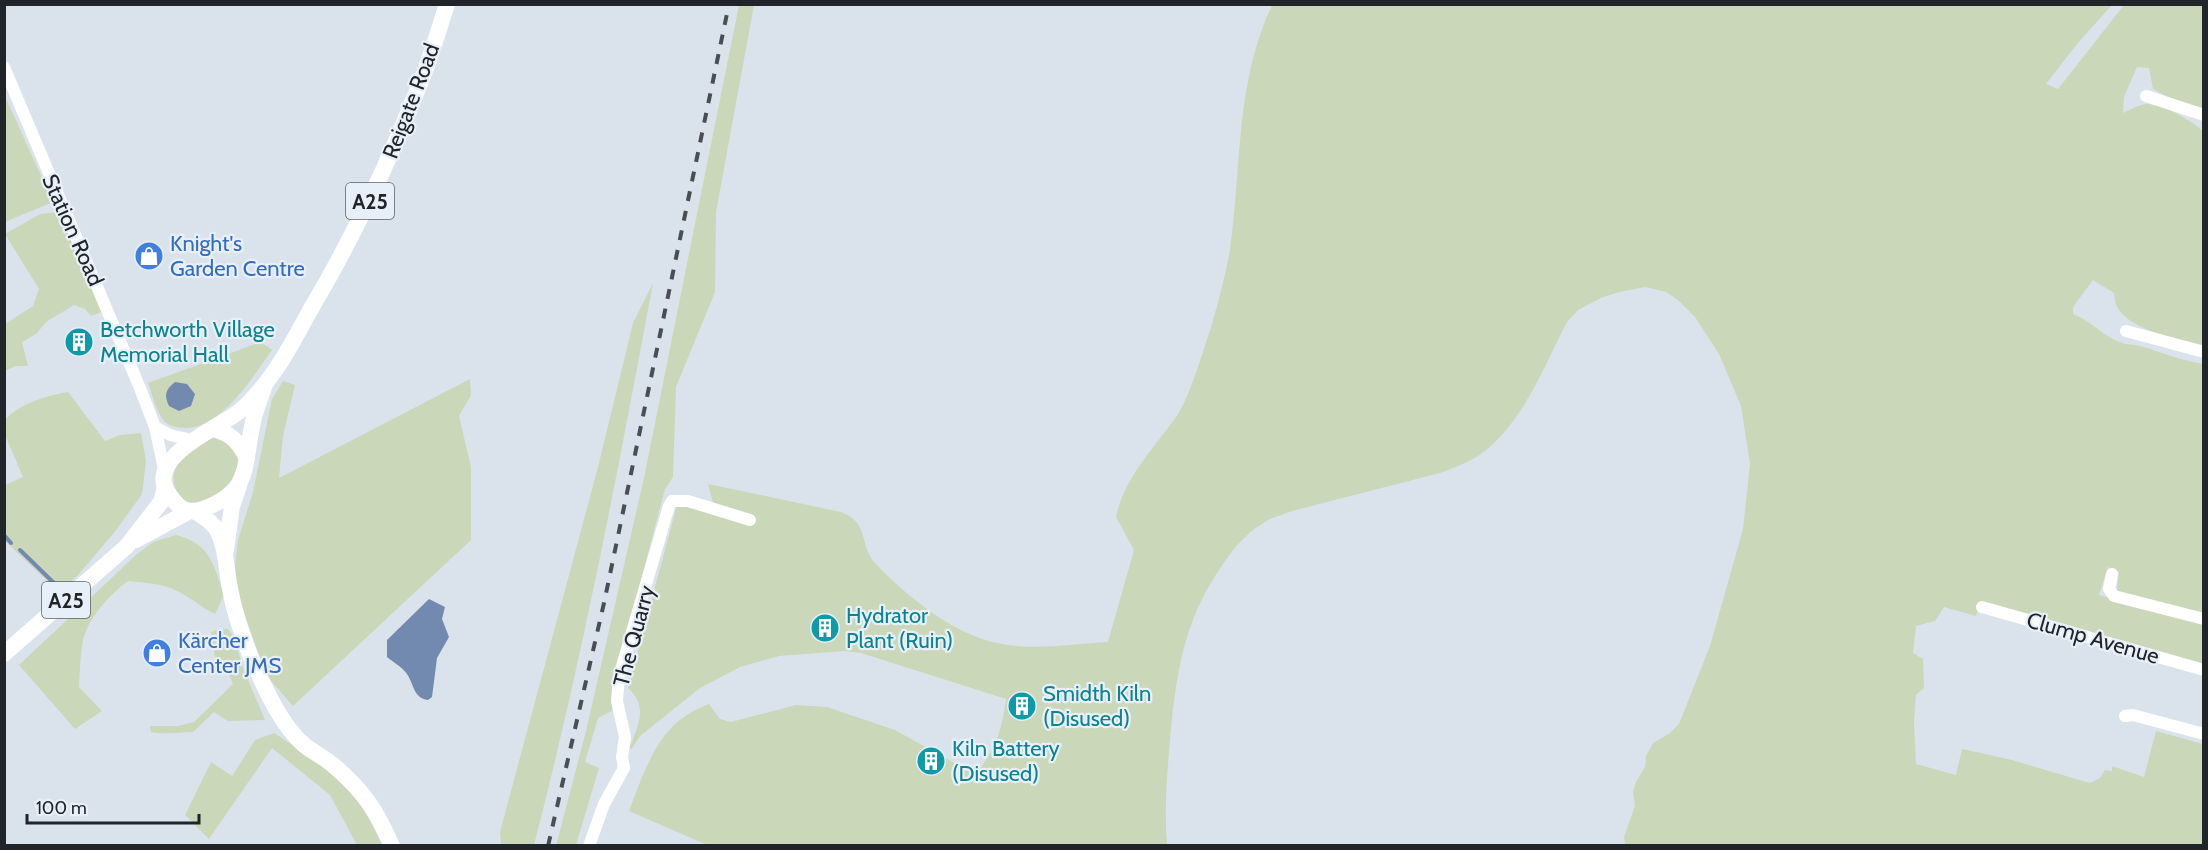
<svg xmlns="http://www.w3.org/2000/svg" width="2208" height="850" viewBox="0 0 2208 850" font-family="Cabin,sans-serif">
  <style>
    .green { fill: #cbd7b9 }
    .water { fill: #738ab0 }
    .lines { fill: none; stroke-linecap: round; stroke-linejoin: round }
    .stream { stroke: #738ab0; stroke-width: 4 }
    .minor { stroke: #fff; stroke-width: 12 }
    .major { stroke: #fff; stroke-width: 16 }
    .rail { stroke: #4a4e53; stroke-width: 4; stroke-dasharray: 10 10; stroke-linecap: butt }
    .labels { text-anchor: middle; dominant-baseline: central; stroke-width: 4.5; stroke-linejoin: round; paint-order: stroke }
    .shield { fill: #e7f0f9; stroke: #5c6167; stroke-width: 1.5 }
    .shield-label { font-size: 21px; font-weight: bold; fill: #212428 }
    .street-label { font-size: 22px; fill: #212428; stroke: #e7f0f9 }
    .shop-label { font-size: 22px; fill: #366cbe; stroke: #e7f0f9; text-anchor: start }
    .culture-label { font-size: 22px; fill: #0d838f; stroke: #e7f0f9; text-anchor: start }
  </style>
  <rect width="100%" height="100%" fill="#dae3ec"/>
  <g class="green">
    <path d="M739,5H754L716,212L715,292L676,387L673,477L665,489L615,679L612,711L598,718L585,762L599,768L576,845L556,846L586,731L644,478Z"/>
    <path d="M1272,5H2112L2077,44L2046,84L2058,89L2124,5H2203V110L2172,99L2153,89L2149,68L2137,67L2124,97L2123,113C2130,110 2138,105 2146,104C2162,103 2192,121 2203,131V345C2178,339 2131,331 2117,307C2115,303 2115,298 2114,293L2093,280L2073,307V314C2091,320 2103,337 2122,343C2127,345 2134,344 2140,346C2162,352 2181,361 2203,364V615L2121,594L2117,590L2119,572L2108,567L2099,595L2203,624V664L2107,639L1981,601L1976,616L1944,607L1935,621L1916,626L1913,653L1923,659L1924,688L1916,695L1914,722L1916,764L1956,775L1962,749L2012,760L2090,783L2100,778L2105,770L2112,771V766L2144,777L2156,731L2203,744V845H1625L1624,837L1635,806L1633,792L1636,782L1645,767L1646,756L1653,743L1670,733L1679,724L1710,646L1743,529L1750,464L1741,406L1719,354L1695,317L1679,301L1666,292L1645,287L1619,292L1601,298L1578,310L1567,322C1544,366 1525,418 1486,450C1473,461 1456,467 1440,473L1292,511C1285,514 1277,516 1270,519C1250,529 1233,548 1221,567C1183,622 1176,675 1170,740C1167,775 1164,810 1167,845H707L629,811C642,777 655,735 687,715C694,710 702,707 709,704L720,719L731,722L796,705L827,707L895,730L976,775C996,745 1001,735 1006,699L861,653L845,651L779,656L740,667L700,688L640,736L631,750L630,747C639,724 648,706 628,688L677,505L699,507L750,526L713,503L708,484L841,512C870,523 858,543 875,563C905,595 953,634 997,643C1033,651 1072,644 1108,642L1134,550L1116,517C1124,478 1154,448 1176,417C1190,397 1204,348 1212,324C1219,299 1226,274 1230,249C1242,164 1235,84 1272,5Z"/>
    <path d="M4,94L53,202L5,222H4Z"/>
    <path d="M59,212L104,311L91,316L85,309L74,305L46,322L36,334L22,342L28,366H15L5,371V324L33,306L39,289L5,234L40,214Z"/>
    <path d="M653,283C618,471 582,660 534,845H501L500,832L598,467L633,323Z"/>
    <path d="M261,342L272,350C253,377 216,437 177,427C170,426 165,423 162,418C155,408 152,394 148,383Z"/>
    <path d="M470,379L471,395L459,416L471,467V540L293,706L265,674L242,606L234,574L238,540L253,492L272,399L283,381L295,385L283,436L279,478Z"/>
    <path d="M68,392L105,441L120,435L141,433L146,461L142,494L117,529L78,575L59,592L5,541V485L23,477L5,435L4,420C22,403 44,396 68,392Z"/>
    <path d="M214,438C234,445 237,450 239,471C225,490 209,505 184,502C158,474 185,448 214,438Z"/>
    <path d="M176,535C210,543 214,565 224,595L215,614C202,608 192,598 179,592C163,583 145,583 128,581C109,595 89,617 83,640C80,655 80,672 79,687L102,711L75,729L19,665L136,555L153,542Z"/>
    <path d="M219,629H228L234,637L243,668L265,720L228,721L214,712L193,732C178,732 165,735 151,732L150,726H178L194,722L233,684L226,668L215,658L211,632Z"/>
    <path d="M274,733C304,752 335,773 357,801C368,814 375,830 382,845H357L330,795L272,748L209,839L185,815L211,762L232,776L255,740Z"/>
  </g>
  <g class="water">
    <path d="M175,382L187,384L195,394L191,406L179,411L169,406C164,395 165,390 175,382Z"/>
    <path d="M429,599L445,607L442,619L449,637L437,658L432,697L428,700C413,698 414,684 407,674C402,667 393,662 387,657V640Z"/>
  </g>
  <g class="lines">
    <g class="stream">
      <path d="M4,535L11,543"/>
      <path d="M20,550L56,585"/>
    </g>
    <g class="minor">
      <path d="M4,67L140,388L155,427L165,474"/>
      <path d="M2146,96L2204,115"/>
      <path d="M2126,331L2204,352"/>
      <path d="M155,427L170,435L192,440"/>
      <path d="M2112,574L2109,589L2114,596L2204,619"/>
      <path d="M1982,607L2204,670"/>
      <path d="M2125,716L2133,715L2204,734"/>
      <path d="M589,846L604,804L624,768L622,757L625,737L617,701L619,676L669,506L672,501H688L750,520"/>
    </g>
    <g class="major">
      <path d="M265,384C261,398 254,412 252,427C243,469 251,491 203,509C185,516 176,505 167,491C147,457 218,428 237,413C247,406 257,394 265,384C283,362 298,332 312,307C354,236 389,162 419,86C430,60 438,32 447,4"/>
      <path d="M214,429C232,434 237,441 247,457"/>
      <path d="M196,512C205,518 215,524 219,534C227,551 226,570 230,588C234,613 243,638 253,662C266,690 280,723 303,744C312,752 324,757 333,765C364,791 376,810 392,846"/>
      <path d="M136,540L188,512"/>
      <path d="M226,550L232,506L239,486"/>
      <path d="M4,654L127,546L161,502L165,487"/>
    </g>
    <path class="rail" d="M548,846L604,603L729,4"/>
  </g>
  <defs>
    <g id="shop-disc" transform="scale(1.5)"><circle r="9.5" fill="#3f7fe0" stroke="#e7f0f9"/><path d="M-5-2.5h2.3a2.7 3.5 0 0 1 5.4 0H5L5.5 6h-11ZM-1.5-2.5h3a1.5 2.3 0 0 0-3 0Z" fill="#fff"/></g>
    <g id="building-disc" transform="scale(1.5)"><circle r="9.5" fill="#0f9aa8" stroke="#e7f0f9"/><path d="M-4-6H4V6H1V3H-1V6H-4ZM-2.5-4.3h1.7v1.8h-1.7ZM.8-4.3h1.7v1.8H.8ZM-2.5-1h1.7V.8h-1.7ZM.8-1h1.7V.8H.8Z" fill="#fff"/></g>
  </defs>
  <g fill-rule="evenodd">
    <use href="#shop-disc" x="149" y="256"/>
    <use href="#building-disc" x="79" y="342"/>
    <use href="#building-disc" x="825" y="628"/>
    <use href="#shop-disc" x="157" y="653"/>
    <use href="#building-disc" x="1022" y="706"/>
    <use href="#building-disc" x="931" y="761"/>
  </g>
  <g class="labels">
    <g class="shield">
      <rect x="346" y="183" width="48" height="36" rx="4.5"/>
      <rect x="42" y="582" width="48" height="36" rx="4.5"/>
    </g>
    <g class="shield-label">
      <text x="370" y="201">A25</text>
      <text x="66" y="600">A25</text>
    </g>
    <g class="street-label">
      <text transform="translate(411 101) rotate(-69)">Reigate Road</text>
      <text transform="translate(73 230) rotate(66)">Station Road</text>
      <text transform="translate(634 636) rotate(-75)">The Quarry</text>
      <text transform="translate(2093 638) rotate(16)">Clump Avenue</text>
    </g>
    <g class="shop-label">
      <text x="170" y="243">Knight's<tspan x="170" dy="25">Garden Centre</tspan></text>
      <text x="178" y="640">Kärcher<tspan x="178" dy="25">Center JMS</tspan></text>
    </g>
    <g class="culture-label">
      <text x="100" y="329">Betchworth Village<tspan x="100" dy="25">Memorial Hall</tspan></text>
      <text x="846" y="615">Hydrator<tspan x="846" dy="25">Plant (Ruin)</tspan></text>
      <text x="1043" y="693">Smidth Kiln<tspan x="1043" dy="25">(Disused)</tspan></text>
      <text x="952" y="748">Kiln Battery<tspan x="952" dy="25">(Disused)</tspan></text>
    </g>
  </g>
  <rect width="2208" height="850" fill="none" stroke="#212428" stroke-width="12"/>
  <path d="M27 814v9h172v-9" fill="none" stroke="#212428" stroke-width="3"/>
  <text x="36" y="814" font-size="18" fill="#212428" stroke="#e7f0f9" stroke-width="4.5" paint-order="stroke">100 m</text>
</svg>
